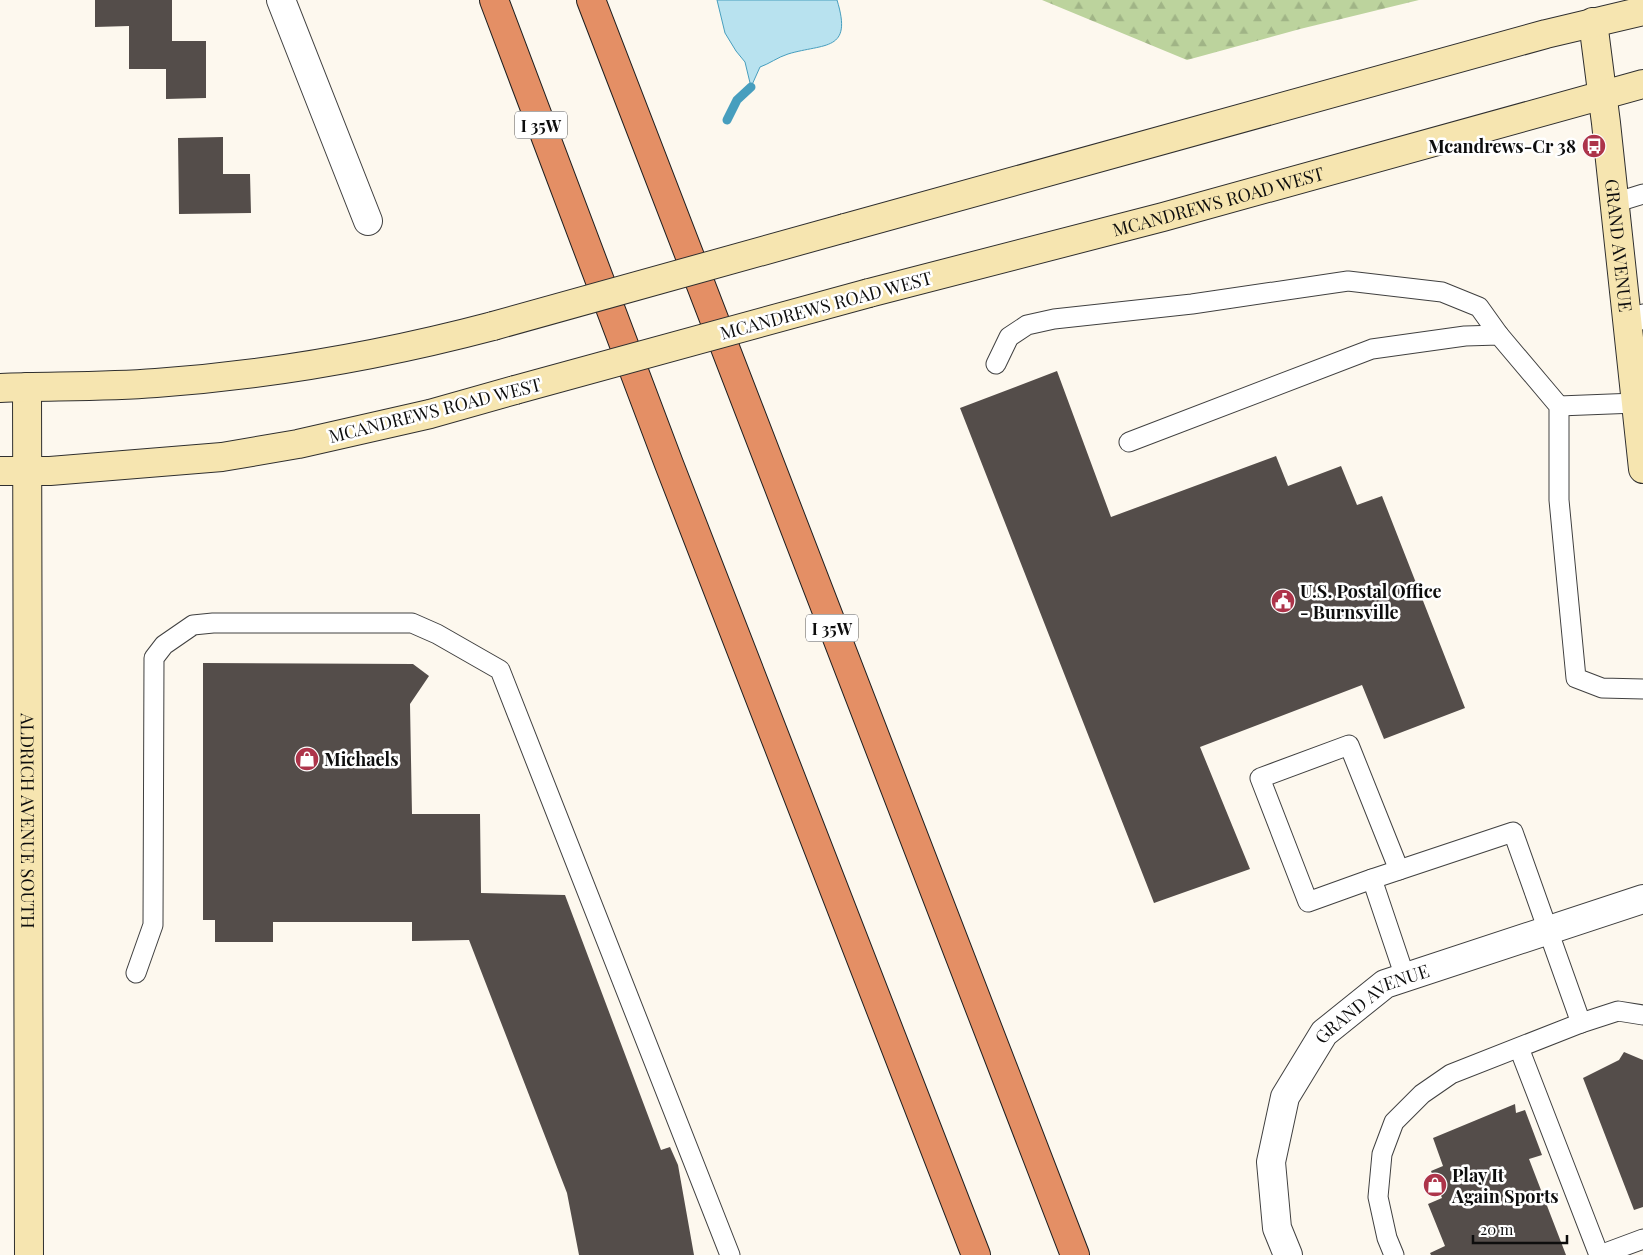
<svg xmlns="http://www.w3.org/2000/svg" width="1643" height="1255" viewBox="0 0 1643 1255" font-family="'Playfair Display',serif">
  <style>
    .forest { fill: url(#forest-firs) }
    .water { fill: #b8e2ef; stroke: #479ebe }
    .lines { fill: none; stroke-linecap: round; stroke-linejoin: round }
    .stream { stroke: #479ebe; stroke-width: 9 }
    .building { fill: #544d4a }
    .lane-casing { stroke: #404040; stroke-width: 21 }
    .street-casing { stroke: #404040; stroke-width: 30 }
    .secondary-casing { stroke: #2f2f2f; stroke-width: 30 }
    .highway-casing { stroke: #1e1e1e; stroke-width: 30 }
    .lane { stroke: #fff; stroke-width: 19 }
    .street { stroke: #fff; stroke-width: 28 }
    .secondary { stroke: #f6e5b0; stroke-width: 28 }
    .highway { stroke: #e48f65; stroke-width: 28 }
    .secondary-bridge-casing { stroke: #2f2f2f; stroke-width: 30; stroke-linecap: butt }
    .secondary-bridge { stroke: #f6e5b0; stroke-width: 28 }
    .labels { text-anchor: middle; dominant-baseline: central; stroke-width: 5; stroke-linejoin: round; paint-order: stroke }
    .shield { fill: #fff; stroke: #565656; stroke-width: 1 }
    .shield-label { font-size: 16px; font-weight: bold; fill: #0d0d0d }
    .poi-label { font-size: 18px; font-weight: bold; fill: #0d0d0d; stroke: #fff; text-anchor: start }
    .street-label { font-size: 18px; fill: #0d0d0d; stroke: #fff }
  </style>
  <defs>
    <pattern id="forest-firs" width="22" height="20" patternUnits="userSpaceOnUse" patternTransform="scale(1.25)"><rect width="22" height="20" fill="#bcd39d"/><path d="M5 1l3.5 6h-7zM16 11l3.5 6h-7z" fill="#a0b486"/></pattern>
  </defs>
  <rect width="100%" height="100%" fill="#fdf8ee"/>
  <path class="forest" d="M1042,0H1419L1300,29L1187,60Z"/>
  <path class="water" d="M717,0H837C853,52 825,43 788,54C778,57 769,64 760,67L751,87L745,62L736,51L725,33Z"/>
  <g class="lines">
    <path class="stream" d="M727,120L737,100L751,87"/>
  </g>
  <g class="building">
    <path d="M95,0H172V41H206V98L166,99V69H129V26L95,27Z"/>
    <path d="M223,137V174H250L251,213L179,214L178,138Z"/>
    <path d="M1057,371L1111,517L1276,456L1288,486L1341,466L1357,505L1382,496L1465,708L1384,739L1362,685L1200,747L1250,869L1154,903L960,408Z"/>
    <path d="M203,663L413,664L429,676L410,704L412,814H480L481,893L565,895L661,1150L670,1147L678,1165L694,1255H579L567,1193L469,940L412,941V922H273V942H215V920H203Z"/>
    <path d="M1624,1052L1643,1060V1207L1634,1210L1583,1078L1619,1060Z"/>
    <path d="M1515,1104L1516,1113L1525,1110L1542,1155L1529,1159L1566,1255H1431L1430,1253L1445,1246L1428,1204L1442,1198L1431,1171L1443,1166L1433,1138Z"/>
  </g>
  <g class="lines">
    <g class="lane-casing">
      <g id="lane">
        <path d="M1614,203L1643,194"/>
        <path d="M1628,332L1643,314"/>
        <path d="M996,364L1009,337L1027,325L1054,319L1192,304L1348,281L1442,292L1479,307L1499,335"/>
        <path d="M1559,406L1636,403"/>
        <path d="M1129,442L1372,349L1465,336L1499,335L1559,406V500L1576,678L1602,688L1643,689"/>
        <path d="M1372,879L1308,902L1260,778L1349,745L1399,870"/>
        <path d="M136,973L153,925L154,658L164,645L193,625L213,623H412L437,634L500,670L730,1255"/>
        <path d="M1405,977L1372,879L1513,832L1581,1023"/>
        <path d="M1519,1048L1599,1255"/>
        <path d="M1394,1255L1387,1238L1378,1197L1382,1154L1394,1122L1422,1094L1451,1074L1581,1023L1618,1011L1643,1015"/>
        <path d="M1600,1255L1643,1239"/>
      </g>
    </g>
    <g class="street-casing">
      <g id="street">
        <path d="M281,0L368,221"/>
        <path id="s1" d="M1288,1255L1277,1228L1271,1162L1285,1097L1324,1033L1385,984L1643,899"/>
      </g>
    </g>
    <g class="secondary-casing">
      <g id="secondary">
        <path id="s2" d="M1593,22L1606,123L1643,469"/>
        <path d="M845,228L1546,34L1643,11"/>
        <path id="s3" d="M869,293L1163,217L1643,84"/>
        <path id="s4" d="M27,387L29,1255"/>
        <path d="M0,388C52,386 104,387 156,383C269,375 383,355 493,326"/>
        <path d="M0,471H50L222,457L298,444L430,414L515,390"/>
      </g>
    </g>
    <g class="highway-casing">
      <g id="highway">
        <path d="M494,0L669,464L976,1255"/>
        <path d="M591,0L1075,1255"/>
      </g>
    </g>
    <use href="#lane" class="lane"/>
    <use href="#street" class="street"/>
    <use href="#secondary" class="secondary"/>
    <use href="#highway" class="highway"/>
    <g class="secondary-bridge-casing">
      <g id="secondary-bridge">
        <path d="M493,326L845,228"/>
        <path d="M515,390L869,293"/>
      </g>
    </g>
    <use href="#secondary-bridge" class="secondary-bridge"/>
  </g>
  <defs>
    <g id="bus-disc" transform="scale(1.25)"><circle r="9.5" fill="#ad344a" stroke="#fff"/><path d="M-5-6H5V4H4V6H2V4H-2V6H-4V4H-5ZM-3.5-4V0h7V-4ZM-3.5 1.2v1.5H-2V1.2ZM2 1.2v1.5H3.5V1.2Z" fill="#fff"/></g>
    <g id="civic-disc" transform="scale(1.25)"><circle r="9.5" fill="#ad344a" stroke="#fff"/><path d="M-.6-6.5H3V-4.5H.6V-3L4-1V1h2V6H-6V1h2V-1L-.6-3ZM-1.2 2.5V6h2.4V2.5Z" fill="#fff"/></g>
    <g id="shop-disc" transform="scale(1.25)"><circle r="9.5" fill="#ad344a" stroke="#fff"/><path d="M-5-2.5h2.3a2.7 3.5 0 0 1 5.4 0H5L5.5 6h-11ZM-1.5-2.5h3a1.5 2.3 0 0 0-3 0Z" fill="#fff"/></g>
  </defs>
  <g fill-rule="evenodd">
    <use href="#bus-disc" x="1594" y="146"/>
    <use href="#civic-disc" x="1283" y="601"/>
    <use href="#shop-disc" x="307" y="759"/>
    <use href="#shop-disc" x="1435" y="1185"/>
  </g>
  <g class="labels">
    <g class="shield">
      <rect x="515" y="111.5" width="52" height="27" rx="4"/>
      <rect x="806" y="614.5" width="52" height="27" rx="4"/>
    </g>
    <g class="shield-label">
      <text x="541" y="125">I 35W</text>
      <text x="832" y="628">I 35W</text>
    </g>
    <g class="poi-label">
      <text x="1576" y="146" text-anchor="end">Mcandrews-Cr 38</text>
      <text x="1300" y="591">U.S. Postal Office<tspan x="1300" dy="21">- Burnsville</tspan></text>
      <text x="324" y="759">Michaels</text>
      <text x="1452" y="1175">Play It<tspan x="1452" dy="21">Again Sports</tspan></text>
    </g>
    <g class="street-label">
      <text stroke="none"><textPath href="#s3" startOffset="361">MCANDREWS ROAD WEST</textPath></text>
      <text stroke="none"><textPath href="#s2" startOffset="225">GRAND AVENUE</textPath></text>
      <text transform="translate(826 305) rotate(-15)">MCANDREWS ROAD WEST</text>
      <text transform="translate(435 410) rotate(-14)">MCANDREWS ROAD WEST</text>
      <text stroke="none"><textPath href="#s4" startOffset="434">ALDRICH AVENUE SOUTH</textPath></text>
      <text stroke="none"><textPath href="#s1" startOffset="294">GRAND AVENUE</textPath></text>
    </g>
  </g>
  <path d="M1473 1235v8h94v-8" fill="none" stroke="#0d0d0d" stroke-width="2.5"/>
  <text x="1480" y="1235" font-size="15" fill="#0d0d0d" stroke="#ffffff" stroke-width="4" paint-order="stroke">20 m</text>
</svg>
